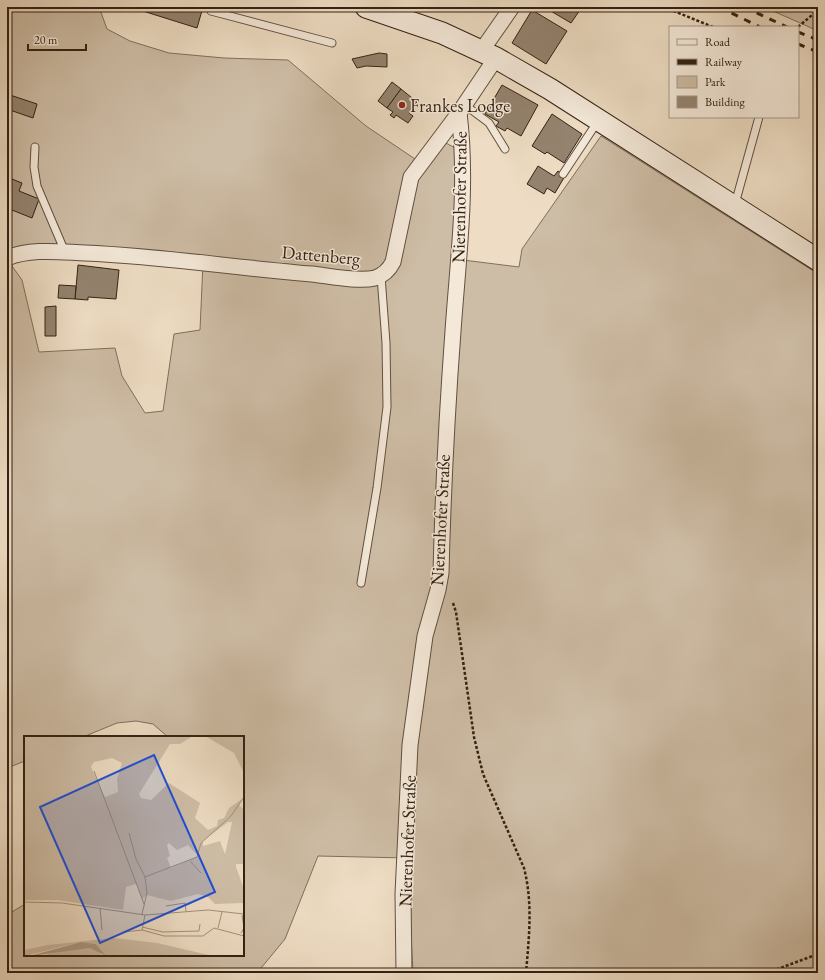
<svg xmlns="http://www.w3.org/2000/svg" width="825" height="980" viewBox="0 0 825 980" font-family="'EB Garamond',serif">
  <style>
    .green { fill: #cebda6; stroke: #806f5c }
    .building { fill: #94836f; stroke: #322113 }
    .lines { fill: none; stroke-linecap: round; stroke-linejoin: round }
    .service-casing { stroke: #61503f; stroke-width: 9 }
    .minor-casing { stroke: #61503f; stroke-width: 17 }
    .secondary-casing { stroke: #322113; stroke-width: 23 }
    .path { stroke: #322113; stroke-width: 2.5; stroke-dasharray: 3 2; stroke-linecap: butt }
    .service { stroke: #f4e9d9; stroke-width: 7 }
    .minor { stroke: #f4e9d9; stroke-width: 15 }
    .secondary { stroke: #f4e9d9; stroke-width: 21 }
    .rail { stroke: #322113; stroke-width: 3; stroke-dasharray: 7 7; stroke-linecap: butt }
    .poi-dot { fill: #8f2418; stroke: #f4e9d9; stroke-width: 1.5 }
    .labels { text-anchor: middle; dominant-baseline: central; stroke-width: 3; stroke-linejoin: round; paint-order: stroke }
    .poi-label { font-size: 18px; fill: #322113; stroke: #f4e9d9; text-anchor: start }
    .street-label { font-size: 18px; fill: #322113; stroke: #f4e9d9 }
    .inset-road { fill: none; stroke: #a3927d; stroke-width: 1 }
    .view { fill: #1d4ed8; fill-opacity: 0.15; stroke: #1d4ed8; stroke-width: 2 }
    .inset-edge { fill: none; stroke: #322113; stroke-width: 2 }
  </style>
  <rect width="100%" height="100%" fill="#eeddc4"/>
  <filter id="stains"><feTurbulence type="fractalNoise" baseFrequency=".005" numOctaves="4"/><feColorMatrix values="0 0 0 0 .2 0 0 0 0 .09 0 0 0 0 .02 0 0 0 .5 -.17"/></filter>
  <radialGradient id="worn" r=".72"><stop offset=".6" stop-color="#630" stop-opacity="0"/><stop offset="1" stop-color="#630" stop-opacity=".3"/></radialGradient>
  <g class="green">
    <path d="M7,7H99L107,29L130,41L169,53L224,58L288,60L366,126L418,161L409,187L446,143L459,150L455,259L519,267L522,249L601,136L818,274V973H413L407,858L318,856L285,939L257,973H7V915L25,904V955H243V737H168L153,724L136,721L117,723L83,737H25V761L7,768V259L22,280L39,352L115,348L122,376L145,413L163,411L174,334L200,330L203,263L165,258H7Z"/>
    <path d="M764,7H818V31Z"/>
  </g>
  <g class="building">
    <path d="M130,7H203L197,28Z"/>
    <path d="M544,7H582L571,23Z"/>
    <path d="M532,10L567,31L546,64L512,43Z"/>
    <path d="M379,53L387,54V67L366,66L357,68L352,59Z"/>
    <path d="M392,82L401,89L387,108L378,101Z"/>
    <path d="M502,85L538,105L521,136L507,128L505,131L496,126L499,122L485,114Z"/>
    <path d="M401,89L417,102L409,113L413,116L408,123L396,115L394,118L390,115L393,112L387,108Z"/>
    <path d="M7,94L37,104L33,118L7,109Z"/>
    <path d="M552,114L582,134L564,163L547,152L545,154L532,146Z"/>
    <path d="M538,166L554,176L558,171L565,176L555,193L547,188L544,194L527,184Z"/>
    <path d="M12,179L22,183L19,191L39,199L32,218L7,208V186L9,187Z"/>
    <path d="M78,265L119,270L116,299L88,297V300L75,299Z"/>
    <path d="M59,285L76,286L75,299L58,298Z"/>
    <path d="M56,306V336H45V307Z"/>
  </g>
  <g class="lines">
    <g class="service-casing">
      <g id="service">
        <path d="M212,7L211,11L332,43"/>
        <path d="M465,105L489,123L505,149"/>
        <path d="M35,147L34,167L37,186L65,252"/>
        <path d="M563,174L598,121"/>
        <path d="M735,204L759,117"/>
        <path d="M361,583L377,488L387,407L386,343L381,276"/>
      </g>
    </g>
    <g class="minor-casing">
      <g id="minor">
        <path d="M482,50L512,7"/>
        <path d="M7,258C31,248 60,252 85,253C161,256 236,268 312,274C330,276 358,282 375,278C384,275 389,270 393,262L411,177L459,113L496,58"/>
        <path d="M404,973L403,894L410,745L425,636L438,590L441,573C443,491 447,412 453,331C458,259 468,185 459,113"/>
      </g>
    </g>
    <g class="secondary-casing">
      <path id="secondary" d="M366,7L442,33L496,58L550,89L818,260"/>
    </g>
    <g class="path">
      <path d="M664,7L713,27"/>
      <path d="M798,27L818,10"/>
      <path d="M453,603L456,612L474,737L483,774L524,868C533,903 529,937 526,973"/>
      <path d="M767,973L818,954"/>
    </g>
    <use href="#service" class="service"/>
    <use href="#minor" class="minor"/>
    <use href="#secondary" class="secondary"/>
    <g class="rail">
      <path d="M719,7L760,27"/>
      <path d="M744,7L787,27"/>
      <path d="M798,32L818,40"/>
      <path d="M798,44L818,52"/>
    </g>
  </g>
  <circle class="poi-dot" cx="402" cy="105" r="4"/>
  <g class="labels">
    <g class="poi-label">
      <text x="410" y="105">Frankes Lodge</text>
    </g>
    <g class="street-label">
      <text transform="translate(459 197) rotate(-89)">Nierenhofer Straße</text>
      <text transform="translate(321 255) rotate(5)">Dattenberg</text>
      <text transform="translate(440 520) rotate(-87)">Nierenhofer Straße</text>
      <text transform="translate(407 841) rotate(-88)">Nierenhofer Straße</text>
    </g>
  </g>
  <g transform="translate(24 736)">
    <rect width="220" height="220" fill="#eeddc4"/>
    <path d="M0,0H169L156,8H146L115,58L117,62L127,64L145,47L176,67L171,82L184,94L193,90L194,84L200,82L205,72L218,63L215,69L220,74V128H212V131L220,153V167L191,168L184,161L174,158L147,165L123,159L118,163L112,148L102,151L99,174L34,164H0ZM88,22L98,27L93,43L94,56L81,61L67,31L70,26ZM204,86H208L207,91L201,118L196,105L179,110V105ZM145,107L153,114L164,109L174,120L147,132L143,122L146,120L143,109ZM181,0H220V37L210,17ZM90,202L133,207L189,220H82L72,208L57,206L0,220V214L24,209ZM66,212L74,214L78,220H17L40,214Z" fill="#cebda6" fill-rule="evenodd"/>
    <path d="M57,206L72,208L82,220L66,212L6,220Z" fill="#ae9d88"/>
    <path class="inset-road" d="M70,35L120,168M105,97L112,123L121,141M166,125L177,137M0,166L38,167L121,179L184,174L220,178M142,170L161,167L162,175M76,172L78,194M118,178L123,157L121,141L173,121L177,107L207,80L220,61M118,191L139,196L175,195L176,188M194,192L198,176M118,194L140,200H179L190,192L220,200M100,196L118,194L121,179M217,197L220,192L218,179"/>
    <path class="view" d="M130,19L191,156L76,207L16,71Z"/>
    <rect width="220" height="220" class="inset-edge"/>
  </g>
  <rect width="825" height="980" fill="none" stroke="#eeddc4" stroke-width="24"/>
  <rect x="8" y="8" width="809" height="964" fill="none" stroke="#322113" stroke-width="2"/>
  <rect x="12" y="12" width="801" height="956" fill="none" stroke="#322113"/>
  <rect x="669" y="26" width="130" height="92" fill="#f4e9d9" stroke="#a6998a"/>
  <rect x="677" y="39" width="20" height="6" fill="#f4e9d9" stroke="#a6998a"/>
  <text x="705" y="46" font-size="12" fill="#322113">Road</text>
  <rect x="677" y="59" width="20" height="6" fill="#322113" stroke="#a6998a"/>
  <text x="705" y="66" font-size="12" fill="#322113">Railway</text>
  <rect x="677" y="76" width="20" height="12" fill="#cebda6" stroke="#a6998a"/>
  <text x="705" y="86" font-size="12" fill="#322113">Park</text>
  <rect x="677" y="96" width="20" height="12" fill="#94836f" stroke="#a6998a"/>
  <text x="705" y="106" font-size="12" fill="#322113">Building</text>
  <path d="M28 44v6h58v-6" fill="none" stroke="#322113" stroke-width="2"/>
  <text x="34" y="44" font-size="12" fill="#322113" stroke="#f4e9d9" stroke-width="3" paint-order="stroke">20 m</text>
  <rect width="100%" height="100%" filter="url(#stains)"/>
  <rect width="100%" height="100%" fill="url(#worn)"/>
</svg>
